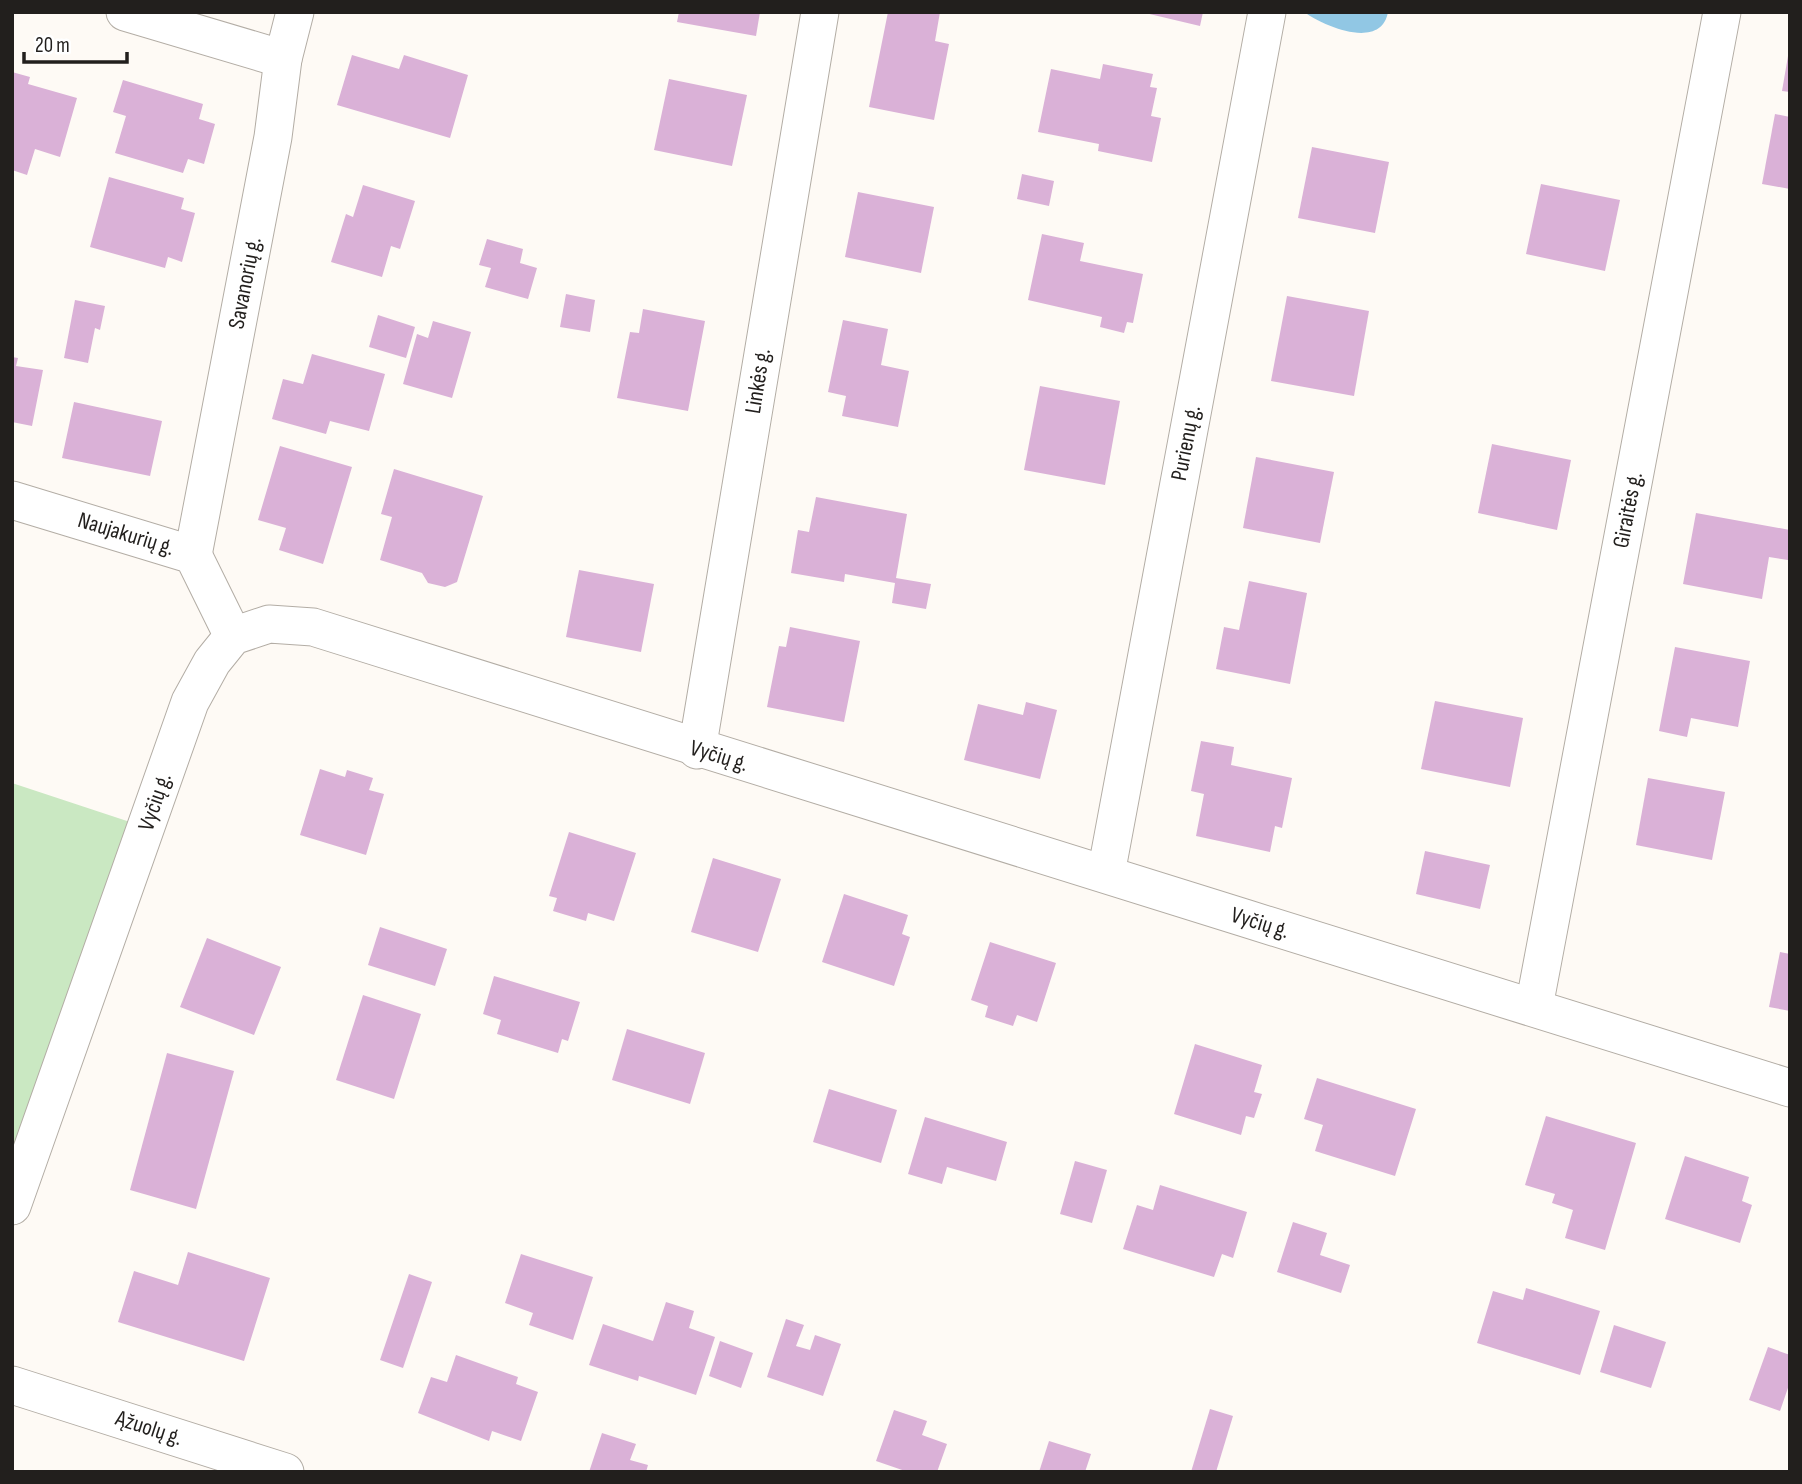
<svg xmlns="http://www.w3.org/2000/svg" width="1802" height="1484" viewBox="0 0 1802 1484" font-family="'Sofia Sans Condensed',sans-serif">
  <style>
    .green { fill: #cae8c2 }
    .water { fill: #91c7e4 }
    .building { fill: #dab1d7 }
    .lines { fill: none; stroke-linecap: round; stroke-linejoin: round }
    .minor-casing { stroke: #b3ada5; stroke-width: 39 }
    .minor { stroke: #fff; stroke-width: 37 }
    .labels { text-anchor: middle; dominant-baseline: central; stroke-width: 5; stroke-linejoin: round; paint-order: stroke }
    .street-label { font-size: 23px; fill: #221f1d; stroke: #fff }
  </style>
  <rect width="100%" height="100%" fill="#fefaf5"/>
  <path class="green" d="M12,783L130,822L12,1180Z"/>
  <path class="water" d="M1304,12H1388C1381,51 1323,26 1304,12Z"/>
  <g class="building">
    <path d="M679,12H760L756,36L677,22Z"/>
    <path d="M888,12H940L935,41L949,44L934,120L869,107Z"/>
    <path d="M1141,12H1203L1200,26Z"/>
    <path d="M352,55L399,69L404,55L468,75L450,138L337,105Z"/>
    <path d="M1788,56H1790V92L1782,91Z"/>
    <path d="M1103,64L1153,74L1150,87L1157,88L1151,116L1161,118L1152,162L1098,151L1099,144L1038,132L1051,69L1100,79Z"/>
    <path d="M12,72L30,77L28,84L77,98L60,157L35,149L27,175L12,170Z"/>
    <path d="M669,79L747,95L732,166L654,150Z"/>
    <path d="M123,80L203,104L199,119L215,124L204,164L188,159L183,173L115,153L126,116L113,112Z"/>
    <path d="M1775,114L1790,117V189L1762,184Z"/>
    <path d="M1312,147L1389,162L1375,233L1298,218Z"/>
    <path d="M1022,174L1054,181L1049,206L1017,199Z"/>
    <path d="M109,177L184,198L181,209L195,213L182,262L168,257L165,268L90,247Z"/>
    <path d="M1541,184L1620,200L1605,271L1526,254Z"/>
    <path d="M363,185L415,201L400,249L391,246L382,277L331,262L346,214L353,217Z"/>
    <path d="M858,192L934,207L921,273L845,257Z"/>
    <path d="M1042,234L1084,243L1080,261L1143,274L1133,323L1127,322L1124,333L1100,327L1102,317L1028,300Z"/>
    <path d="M487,239L523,249L520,263L537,268L528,299L485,287L491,268L479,265Z"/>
    <path d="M566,294L595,300L590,332L560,327Z"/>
    <path d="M1287,296L1369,311L1354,396L1271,381Z"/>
    <path d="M75,300L105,306L100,330L95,328L88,363L64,358Z"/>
    <path d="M643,309L705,321L688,411L617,398L630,332L639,333Z"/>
    <path d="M378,315L415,327L406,358L369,347Z"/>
    <path d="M843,320L888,329L881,365L909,371L898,427L842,416L846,396L828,392Z"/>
    <path d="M433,321L471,332L452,398L403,384L417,334L428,338Z"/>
    <path d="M312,354L385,374L369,431L330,421L326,434L272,419L283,379L303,384Z"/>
    <path d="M12,357L18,358L16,366L43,370L32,426L12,422Z"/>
    <path d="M1040,386L1120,401L1105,485L1024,470Z"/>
    <path d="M74,402L162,421L150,476L62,458Z"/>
    <path d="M1492,444L1571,460L1557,530L1478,513Z"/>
    <path d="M280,446L352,467L323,564L279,550L286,528L258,520Z"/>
    <path d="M1256,457L1334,472L1320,543L1243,528Z"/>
    <path d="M394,469L483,496L457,582L445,587L428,583L422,573L380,560L392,517L381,514Z"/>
    <path d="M816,497L907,514L896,578L931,584L926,609L892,603L895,583L845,574L844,582L791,573L798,530L809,532Z"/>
    <path d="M1696,513L1790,530L1788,560L1769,557L1762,599L1683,584Z"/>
    <path d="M579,570L654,584L641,652L566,637Z"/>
    <path d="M1249,581L1307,593L1290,684L1216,669L1224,627L1239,630Z"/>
    <path d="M790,627L860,641L844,722L767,707L779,646L786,647Z"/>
    <path d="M1675,647L1750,661L1738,727L1691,718L1687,737L1659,731Z"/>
    <path d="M1435,701L1523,718L1510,787L1421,769Z"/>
    <path d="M1026,702L1057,710L1040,779L964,760L978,704L1023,715Z"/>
    <path d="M1201,741L1234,747L1231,765L1292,778L1282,828L1275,826L1270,852L1196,836L1204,794L1191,791Z"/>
    <path d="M320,769L345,777L347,770L373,778L369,790L384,794L366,855L300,835Z"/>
    <path d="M1648,778L1725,792L1712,860L1636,845Z"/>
    <path d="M569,832L636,853L614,921L588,913L586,921L553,911L557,898L549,896Z"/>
    <path d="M1425,851L1490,865L1480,909L1416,894Z"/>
    <path d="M713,858L781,879L758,952L691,932Z"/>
    <path d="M844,894L908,915L902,934L910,937L894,986L822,962Z"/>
    <path d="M380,927L447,949L435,986L368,965Z"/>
    <path d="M207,938L281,967L254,1035L180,1007Z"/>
    <path d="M990,942L1056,963L1037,1022L1017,1015L1013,1026L985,1017L988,1006L971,1000Z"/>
    <path d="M1780,952L1790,954V1011L1769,1007Z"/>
    <path d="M494,976L580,1002L568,1041L562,1039L558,1053L497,1034L501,1020L483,1014Z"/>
    <path d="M363,995L421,1014L394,1099L336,1080Z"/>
    <path d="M627,1029L705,1053L690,1104L612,1080Z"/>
    <path d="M1195,1044L1262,1065L1254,1092L1262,1094L1254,1118L1246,1116L1241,1135L1174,1114Z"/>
    <path d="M167,1053L234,1071L196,1209L130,1190Z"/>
    <path d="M1317,1078L1416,1109L1395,1176L1315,1151L1323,1125L1304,1119Z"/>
    <path d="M829,1089L897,1110L881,1163L813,1142Z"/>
    <path d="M1546,1116L1636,1143L1605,1250L1565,1238L1573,1210L1552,1203L1555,1194L1525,1185Z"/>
    <path d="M925,1117L1007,1142L996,1181L947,1167L942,1184L908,1174Z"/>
    <path d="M1685,1156L1749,1177L1742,1201L1752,1205L1740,1243L1665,1219Z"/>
    <path d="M1075,1161L1107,1170L1092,1223L1060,1214Z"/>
    <path d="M1160,1185L1247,1212L1233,1258L1222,1254L1214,1277L1123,1249L1137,1205L1153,1210Z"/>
    <path d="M1293,1222L1327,1233L1320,1255L1350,1265L1341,1293L1277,1272Z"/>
    <path d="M188,1252L270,1278L244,1361L118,1322L134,1271L178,1285Z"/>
    <path d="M521,1254L593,1277L573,1340L529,1325L533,1313L505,1303Z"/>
    <path d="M409,1274L432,1282L403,1368L380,1360Z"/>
    <path d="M1526,1288L1600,1311L1580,1375L1477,1343L1493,1291L1523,1300Z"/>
    <path d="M666,1302L694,1311L689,1328L715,1337L696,1395L639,1376L638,1381L589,1365L603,1324L653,1341Z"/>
    <path d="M786,1319L804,1325L796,1346L810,1350L815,1335L841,1344L823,1396L767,1377Z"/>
    <path d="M1614,1325L1666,1342L1651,1388L1600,1372Z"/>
    <path d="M720,1341L753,1353L741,1388L709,1376Z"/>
    <path d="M1768,1347L1790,1355V1382L1780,1411L1749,1400Z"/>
    <path d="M456,1355L518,1377L516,1384L538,1392L521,1441L492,1431L489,1441L418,1413L431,1377L447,1382Z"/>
    <path d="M1210,1409L1233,1416L1216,1472H1191Z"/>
    <path d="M894,1410L927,1421L922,1435L947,1444L937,1472H908L876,1461Z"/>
    <path d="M602,1433L636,1444L630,1460L648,1465L646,1472H589Z"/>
    <path d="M1049,1441L1091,1454L1085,1472H1039Z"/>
  </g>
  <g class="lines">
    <g class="minor-casing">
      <g id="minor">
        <path d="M125,12L283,59"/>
        <path d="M12,500L193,555L233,636"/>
        <path d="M193,555L273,137L283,59L295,12"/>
        <path d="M697,750L820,12"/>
        <path d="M1106,874L1267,12"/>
        <path d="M1534,1007L1722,12"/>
        <path d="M12,1206L190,702L212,662L233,636L269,624L313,627C805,784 1298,933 1790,1088"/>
        <path d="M12,1385L285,1472"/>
      </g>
    </g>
    <use href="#minor" class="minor"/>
  </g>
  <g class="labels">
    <g class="street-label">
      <text transform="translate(245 283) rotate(-79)">Savanorių g.</text>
      <text transform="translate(758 381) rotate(-81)">Linkės g.</text>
      <text transform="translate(1186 443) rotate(-79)">Purienų g.</text>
      <text transform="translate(1628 510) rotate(-79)">Giraitės g.</text>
      <text transform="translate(126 534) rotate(17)">Naujakurių g.</text>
      <text transform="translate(719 756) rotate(17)">Vyčių g.</text>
      <text transform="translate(155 802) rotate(-71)">Vyčių g.</text>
      <text transform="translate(1260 923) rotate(17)">Vyčių g.</text>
      <text transform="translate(149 1428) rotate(18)">Ąžuolų g.</text>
    </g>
  </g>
  <rect width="1802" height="1484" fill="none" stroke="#221f1d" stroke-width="28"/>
  <path d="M24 52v10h103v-10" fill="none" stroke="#221f1d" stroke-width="3.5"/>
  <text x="35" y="52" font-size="21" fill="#221f1d" stroke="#ffffff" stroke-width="5" paint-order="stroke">20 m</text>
</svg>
